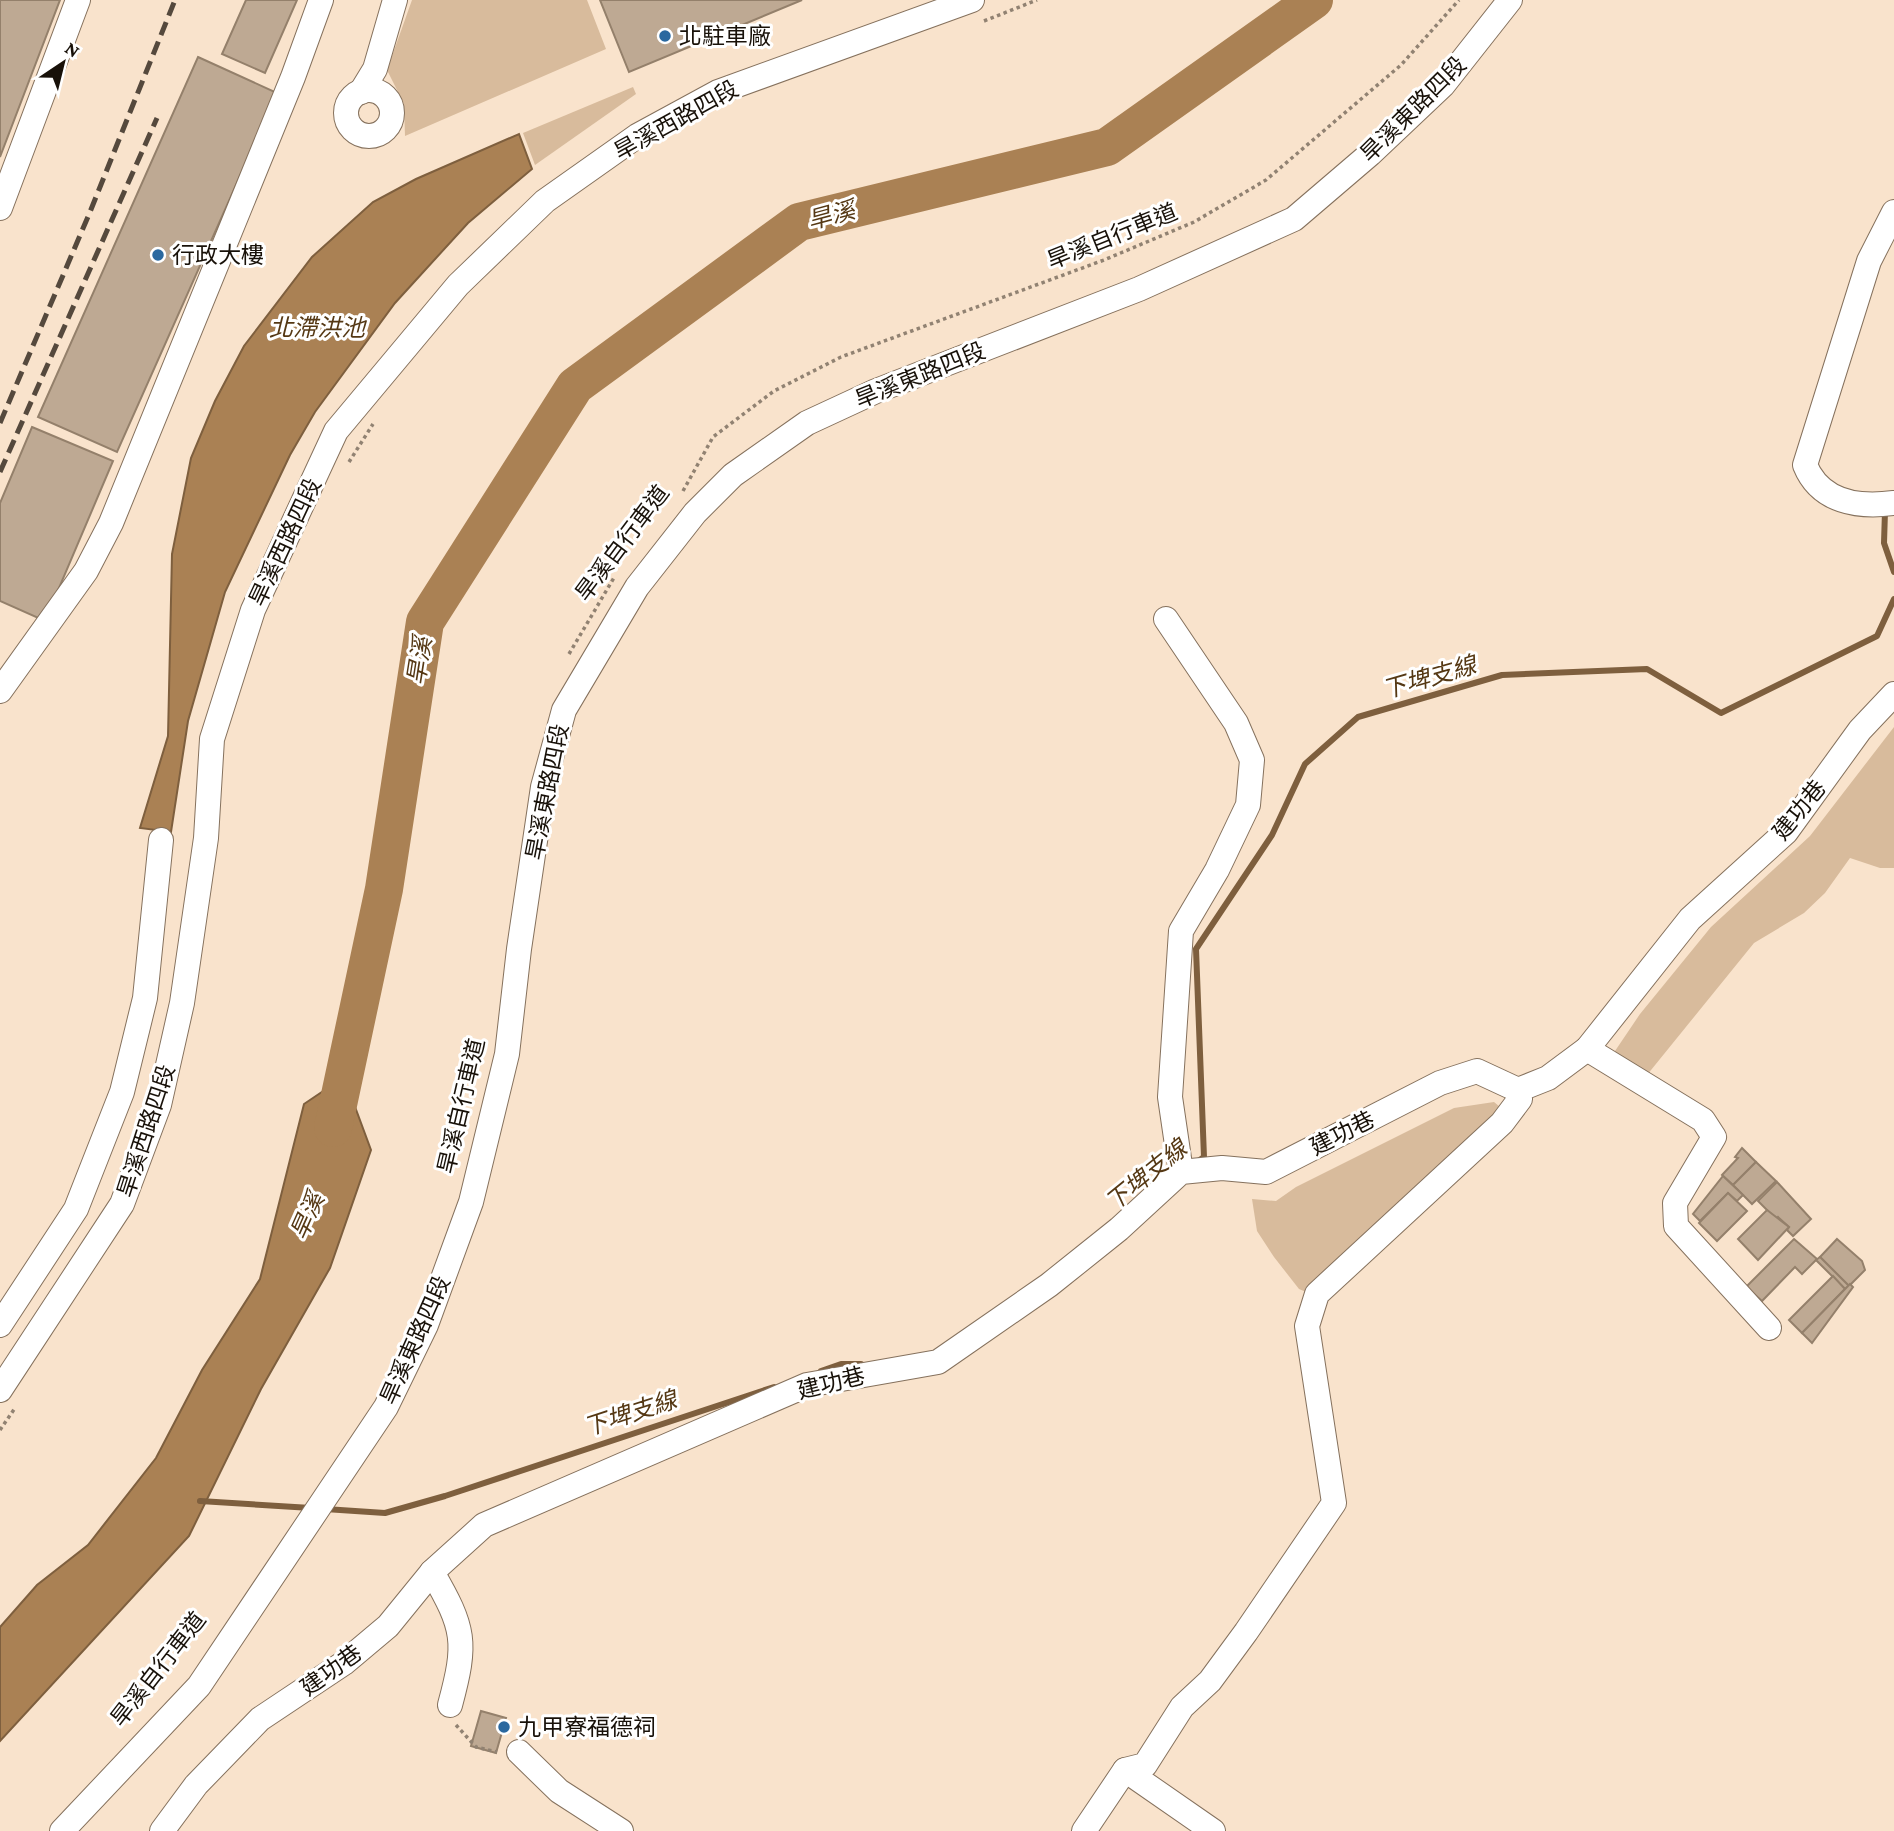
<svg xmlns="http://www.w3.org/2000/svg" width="1894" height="1831" viewBox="0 0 1894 1831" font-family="'Crimson Pro','Noto Sans TC',serif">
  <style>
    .green { fill: #d8bb9c }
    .water { fill: #aa8154; stroke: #7e5f3e; stroke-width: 2 }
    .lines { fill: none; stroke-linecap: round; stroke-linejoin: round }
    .stream { stroke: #7e5f3e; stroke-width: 6 }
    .river { stroke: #aa8154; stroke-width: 38 }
    .building { fill: #bea993; stroke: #94806b; stroke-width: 2 }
    .minor-casing { stroke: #85715d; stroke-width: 26 }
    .path { stroke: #918272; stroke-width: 3.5; stroke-dasharray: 3.5 3.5; stroke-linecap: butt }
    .minor { stroke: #fff; stroke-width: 24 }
    .rail { stroke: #55493d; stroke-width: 5; stroke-dasharray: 14 7; stroke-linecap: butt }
    .poi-dot { fill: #2a689f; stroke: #fff; stroke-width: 2.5 }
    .labels { text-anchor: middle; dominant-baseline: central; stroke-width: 6; stroke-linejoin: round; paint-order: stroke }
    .poi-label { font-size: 23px; fill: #181109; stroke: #fff; text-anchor: start }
    .street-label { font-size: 23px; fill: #181109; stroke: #fff }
    .water-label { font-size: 24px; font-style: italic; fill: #553814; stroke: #fff }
  </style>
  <rect width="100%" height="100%" fill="#f9e3cc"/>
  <g class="green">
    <path d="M412,0H587L606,49L405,136L404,104L387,70Z"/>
    <path d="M633,87L636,94L535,165L523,133Z"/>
    <path d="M1894,727V868H1880L1850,858L1825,893L1804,913L1754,943L1647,1075L1617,1065L1615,1051L1640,1014L1711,927L1810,836Z"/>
    <path d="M1494,1102L1506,1112L1318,1297L1299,1289L1274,1257L1257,1231L1252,1199L1276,1201L1296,1187L1454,1108Z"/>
  </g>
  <g class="water">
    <path d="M519,134L532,169L468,223L395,303L315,412L290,455L225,592L188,721L171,832L140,828L168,736L172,554L191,458L215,401L244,346L312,257L373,202L416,179Z"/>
    <path d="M344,1077L371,1150L330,1268L261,1389L189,1536L0,1741V1627L37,1585L88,1545L156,1458L202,1370L260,1279L304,1104Z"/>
  </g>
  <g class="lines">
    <g class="stream">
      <path d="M1885,511L1884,543L1894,572"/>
      <path d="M1197,1162L1204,1157L1196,949L1272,835L1305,764L1358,717L1502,675L1647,669L1721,713L1877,636L1894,599"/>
      <path d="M821,1371L841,1364H861"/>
      <path d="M200,1501L311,1508"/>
      <path d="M325,1509L385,1513L445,1496L774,1387"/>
    </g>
    <path class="river" d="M333,1128L384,889L425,622L575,386L799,222L1107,147L1314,0"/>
  </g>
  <g class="building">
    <path d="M0,0H60L0,157Z"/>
    <path d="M246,0H297L265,73L222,54Z"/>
    <path d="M600,0H802L629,72Z"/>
    <path d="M198,57L277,93L117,452L38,417Z"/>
    <path d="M32,427L113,461L45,621L0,601V503Z"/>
    <path d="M1742,1148L1756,1162L1733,1185L1722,1175L1738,1158L1735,1157Z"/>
    <path d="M1756,1162L1776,1181L1752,1204L1733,1185Z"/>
    <path d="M1723,1176L1743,1195L1737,1201L1728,1193L1700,1221L1693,1214Z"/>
    <path d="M1777,1182L1811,1219L1793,1236L1787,1230L1789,1227L1778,1217L1776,1219L1758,1201Z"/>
    <path d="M1728,1193L1747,1211L1717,1241L1699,1223Z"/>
    <path d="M1767,1210L1789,1227L1758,1260L1738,1239Z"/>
    <path d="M1794,1239L1817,1259L1802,1274L1795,1267L1762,1301L1746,1287Z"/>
    <path d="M1837,1239L1862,1261L1865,1270L1849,1286L1820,1257Z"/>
    <path d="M1820,1257L1849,1286L1845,1289L1816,1260Z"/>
    <path d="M1833,1276L1845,1289L1802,1333L1789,1320Z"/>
    <path d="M1850,1284L1853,1287L1812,1343L1802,1333Z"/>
    <path d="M481,1711L506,1718L496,1753L471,1746Z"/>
  </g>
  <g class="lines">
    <g class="minor-casing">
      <g id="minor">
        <circle cx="369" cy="113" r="23"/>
        <path d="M361,92L375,69L395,0"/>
        <path d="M0,208L78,0"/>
        <path d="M1894,212L1869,261L1805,465C1820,502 1858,508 1894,503"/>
        <path d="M1166,619L1236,723L1252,760L1248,805L1217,870L1181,931L1170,1097L1181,1172"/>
        <path d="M0,691L86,571L111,523L293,77L321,0"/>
        <path d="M1587,1049L1703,1120L1714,1137L1675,1203L1676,1226L1769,1328"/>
        <path d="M0,1325L76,1209L122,1092L145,998L161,840"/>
        <path d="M0,1390L122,1204L159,1105L182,1003L206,838L212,739L253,610L336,431L458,285L545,201L637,136L718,92L972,0"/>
        <path d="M432,1572C465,1629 467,1642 450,1705"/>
        <path d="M519,1752L559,1791L621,1831"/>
        <path d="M1125,1770L1213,1831"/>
        <path d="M62,1831L199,1686L386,1407L426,1325L471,1202L507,1054L519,949L543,787L564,710L637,587L695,513L733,475L807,423L876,391L1139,289L1294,219L1370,154L1443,85L1510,0"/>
        <path d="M162,1831L196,1785L260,1719L344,1663L388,1626L432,1572L484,1525L807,1385L938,1362L1049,1285L1119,1229L1181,1172L1222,1168L1266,1172L1440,1083L1477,1071L1518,1090L1548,1078L1587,1049L1690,919L1786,832L1860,730L1894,694"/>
        <path d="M1084,1831L1125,1770L1145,1765L1182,1707L1210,1681L1246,1632L1334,1503L1307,1326L1317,1294L1502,1123L1520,1099L1518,1090"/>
      </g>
    </g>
    <g class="path">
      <path d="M984,21L1037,0"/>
      <path d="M349,462L373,424"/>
      <path d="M683,491L713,437L774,391L841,357L1104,260L1194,222L1266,180L1401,65L1459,0"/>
      <path d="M569,654L615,576"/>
      <path d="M0,1430L15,1408"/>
      <path d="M456,1725L476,1747L497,1752"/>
    </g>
    <use href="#minor" class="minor"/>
    <g class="rail">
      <path d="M0,423L90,212L175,0"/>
      <path d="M0,472L157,118"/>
    </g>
  </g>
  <g class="poi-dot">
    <circle cx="665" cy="36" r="7"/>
    <circle cx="158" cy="255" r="7"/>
    <circle cx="504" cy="1727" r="7"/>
  </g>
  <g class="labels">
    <g class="poi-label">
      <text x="679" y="36">北駐車廠</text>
      <text x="172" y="255">行政大樓</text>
      <text x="518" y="1727">九甲寮福德祠</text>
    </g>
    <g class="street-label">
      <text transform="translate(1413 109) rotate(-45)">旱溪東路四段</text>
      <text transform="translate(676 120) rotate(-29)">旱溪西路四段</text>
      <text transform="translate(1112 236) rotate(-22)">旱溪自行車道</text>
      <text transform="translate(920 375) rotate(-22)">旱溪東路四段</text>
      <text transform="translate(285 542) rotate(-65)">旱溪西路四段</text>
      <text transform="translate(622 543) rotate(-53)">旱溪自行車道</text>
      <text transform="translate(547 792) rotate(-79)">旱溪東路四段</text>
      <text transform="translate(1799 810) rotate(-51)">建功巷</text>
      <text transform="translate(461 1106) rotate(-77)">旱溪自行車道</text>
      <text transform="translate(146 1131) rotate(-72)">旱溪西路四段</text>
      <text transform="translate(1342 1133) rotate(-27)">建功巷</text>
      <text transform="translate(415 1340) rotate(-66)">旱溪東路四段</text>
      <text transform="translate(831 1383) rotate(-14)">建功巷</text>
      <text transform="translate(158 1669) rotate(-52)">旱溪自行車道</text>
      <text transform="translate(331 1670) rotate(-36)">建功巷</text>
    </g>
    <g class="water-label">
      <text transform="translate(831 215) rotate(-15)">旱溪</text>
      <text x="317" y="327">北滯洪池</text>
      <text transform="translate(419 661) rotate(-81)">旱溪</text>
      <text transform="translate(1429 677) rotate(-16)">下埤支線</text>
      <text transform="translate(1146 1175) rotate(-39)">下埤支線</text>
      <text transform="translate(307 1216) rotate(-66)">旱溪</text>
      <text transform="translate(630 1413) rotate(-18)">下埤支線</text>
    </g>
  </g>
  <g transform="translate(63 63) rotate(35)" stroke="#ffffff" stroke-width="5" paint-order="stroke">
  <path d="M0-5L12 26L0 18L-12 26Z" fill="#181109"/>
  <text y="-10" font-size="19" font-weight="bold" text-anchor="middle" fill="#181109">N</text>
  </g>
</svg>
